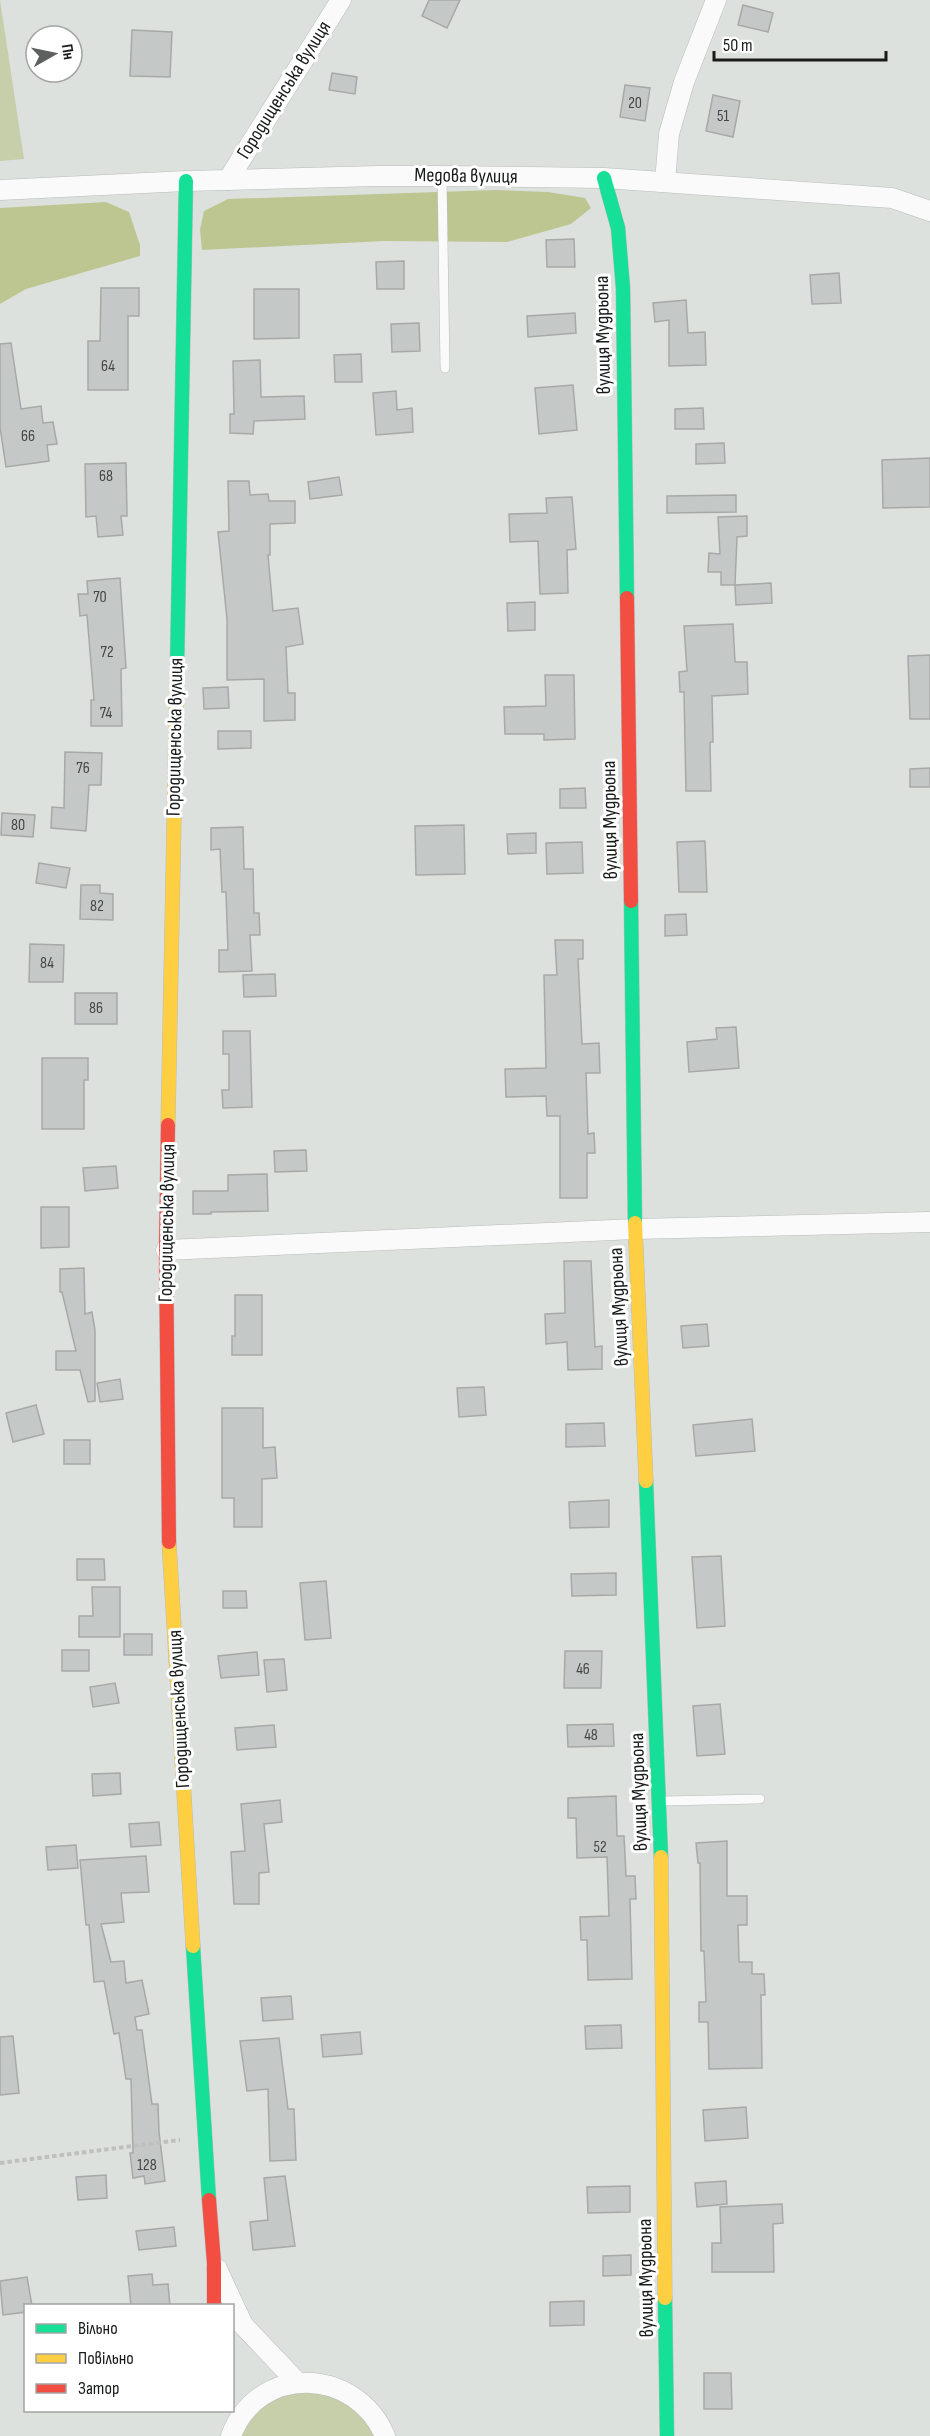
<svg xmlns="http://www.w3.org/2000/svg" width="930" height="2436" viewBox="0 0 930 2436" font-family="'Sofia Sans Condensed',sans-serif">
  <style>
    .green { fill: #c6ceaa }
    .forest { fill: #bdc691 }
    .building { fill: #c4c8c6; stroke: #a6a9a8; stroke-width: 1.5 }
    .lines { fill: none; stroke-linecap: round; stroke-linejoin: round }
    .lane-casing { stroke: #b8bcba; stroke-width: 10 }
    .street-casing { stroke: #b8bcba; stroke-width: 21 }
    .fast-casing { stroke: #b8bcba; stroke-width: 15 }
    .slow-casing { stroke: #b8bcba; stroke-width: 15 }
    .jam-casing { stroke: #b8bcba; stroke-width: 15 }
    .path { stroke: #bebfbf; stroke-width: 4; stroke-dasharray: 4.5 3; stroke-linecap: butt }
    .lane { stroke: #fafafa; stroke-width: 9 }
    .street { stroke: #fafafa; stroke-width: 20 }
    .fast { stroke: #16e098; stroke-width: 14 }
    .slow { stroke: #ffcf43; stroke-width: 14 }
    .jam { stroke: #f24e42; stroke-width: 14 }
    .labels { text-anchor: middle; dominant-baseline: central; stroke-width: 6; stroke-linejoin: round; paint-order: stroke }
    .number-label { font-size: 16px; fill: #434645 }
    .street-label { font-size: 20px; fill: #181b1a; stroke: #fff }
  </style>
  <rect width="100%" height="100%" fill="#dce1de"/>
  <g class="green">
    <path d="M0,0L24,159L0,161Z"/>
    <path d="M327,2387L383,2436H234L271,2394Z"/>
  </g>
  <g class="forest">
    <path d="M496,190L548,192L585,198L591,208L571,224L507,242L384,241L202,250L200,230L204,211L228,199Z"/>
    <path d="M106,202L129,212L140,245V256L26,289L0,304V208Z"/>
  </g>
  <g class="building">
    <path d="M429,0H460L447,28L422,16Z"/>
    <path d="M743,5L773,13L768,32L738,25Z"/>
    <path d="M132,30L172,32L170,77L130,76Z"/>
    <path d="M332,73L357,77L355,94L329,90Z"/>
    <path d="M625,85L650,88L645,121L620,117Z"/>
    <path d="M713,95L740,101L733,137L706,131Z"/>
    <path d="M574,239L575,267H547L546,240Z"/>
    <path d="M404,261V289H377L376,262Z"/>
    <path d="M839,273L841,303L812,304L810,275Z"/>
    <path d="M101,288H139V316H128V390H88V341H100Z"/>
    <path d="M254,289H299V338L254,339Z"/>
    <path d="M686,300L688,333L705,332L706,365L669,366V320L655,322L653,303Z"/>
    <path d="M575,313L576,333L528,337L527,316Z"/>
    <path d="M419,323L420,351L392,352L391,324Z"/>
    <path d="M11,343L21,409L41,406L43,423L53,422L57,444L47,445L49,461L6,467L0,427V344Z"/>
    <path d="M361,354L362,382H335L334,355Z"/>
    <path d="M260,360L261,397L304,396L305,419L254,421L253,434L230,433V414H234L233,361Z"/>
    <path d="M573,385L577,430L539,434L535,388Z"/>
    <path d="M396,391L397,410L412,408L413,432L376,435L373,393Z"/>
    <path d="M703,408L704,429H675V409Z"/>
    <path d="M724,443L725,463L696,464V444Z"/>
    <path d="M930,458V507L883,508L882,460Z"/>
    <path d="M126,463L127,516H121L123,535L98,537L96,516L86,517L85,464Z"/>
    <path d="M339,477L342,495L310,499L308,482Z"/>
    <path d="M228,481H249L250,495L268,494L269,501H295V523L270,524V555H268L273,611L298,608L303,644L286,647L288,693H295V720L264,721V679L227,680V619L218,532L229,531Z"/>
    <path d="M736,495V512L667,513V496Z"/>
    <path d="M572,497L576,549L567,550L568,593L540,594L538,541L510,542L509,514L547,513L546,498Z"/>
    <path d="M747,516V536L737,537L735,585H721V572H708L709,553L720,554L718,517Z"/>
    <path d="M120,578L126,668L121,669L122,726H91V700H94L87,615L80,616L78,594H88L87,581Z"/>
    <path d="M771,583L772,603L736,605L735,585Z"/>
    <path d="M535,602V630L508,631L507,603Z"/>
    <path d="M733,624L735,662H747L748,694L712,696L713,742H710L711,791H686L684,692H680L679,672L687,671L684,626Z"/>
    <path d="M930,655V719H910L908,656Z"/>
    <path d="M545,675H574L575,739L544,740V734H505L504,707L546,706Z"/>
    <path d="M228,687L229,708L204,709L203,688Z"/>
    <path d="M218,731H251V748L218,749Z"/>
    <path d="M65,752L102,753L101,785H89L86,831L51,828L52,807L64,808Z"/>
    <path d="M930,768V787H910V769Z"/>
    <path d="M585,788L586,808H560V789Z"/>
    <path d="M2,813L35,815L33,837L1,835Z"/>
    <path d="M464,825L465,874L416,875L415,826Z"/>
    <path d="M243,827L244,869H253L254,913H259L260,935H250L252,971L219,972V950H228L226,892H222L220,849L211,850V828Z"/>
    <path d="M536,833V853L508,854L507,834Z"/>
    <path d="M705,841L707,892H679L677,842Z"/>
    <path d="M582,842L583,873L547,874L546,843Z"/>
    <path d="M39,863L70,868L66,888L36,883Z"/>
    <path d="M81,885H100V893L113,894V920L80,919Z"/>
    <path d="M686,914L687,935L665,936V915Z"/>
    <path d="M555,940H583V959H578L582,1044L599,1043L600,1073H586L588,1134L594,1133L595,1153H587V1198H560V1116H547L546,1096L506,1097L505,1069L546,1068L544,975H557Z"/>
    <path d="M30,944L64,945L63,982H29Z"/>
    <path d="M275,974L276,996L244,997L243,975Z"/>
    <rect x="75" y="993" width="42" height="31"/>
    <path d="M736,1027L739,1068L689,1072L687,1042L717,1039L716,1028Z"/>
    <path d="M223,1031H250L252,1107L223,1108L222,1090H229V1054H223Z"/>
    <path d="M42,1058H88V1080H84V1129H42Z"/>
    <path d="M306,1150L307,1171L275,1172L274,1151Z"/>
    <path d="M116,1166L118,1188L85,1191L83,1168Z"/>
    <path d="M267,1174L268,1211L211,1212V1214H193V1191H228V1175Z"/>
    <path d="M41,1207H69V1247L41,1248Z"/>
    <path d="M564,1261H591L595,1347L602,1346V1369L568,1370L567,1342L546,1344L545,1314L565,1313Z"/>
    <path d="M84,1268L85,1314L92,1312L95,1330V1401L88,1402L80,1370H56V1351H76L62,1292H60V1269Z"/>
    <path d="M235,1295H262V1355H232V1336H235Z"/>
    <path d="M707,1324L709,1346L683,1348L681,1326Z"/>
    <path d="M120,1379L123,1399L100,1402L97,1383Z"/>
    <path d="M484,1387L486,1415L459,1417L457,1388Z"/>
    <path d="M36,1405L44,1434L13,1442L6,1413Z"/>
    <path d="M222,1408H263V1448L275,1447L277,1478L262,1479V1527H234V1498H222Z"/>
    <path d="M752,1419L755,1451L696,1456L693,1425Z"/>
    <path d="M604,1423L605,1446L566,1447V1424Z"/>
    <rect x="64" y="1440" width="26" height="24"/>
    <path d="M609,1500V1527L570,1528L569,1502Z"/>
    <path d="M721,1556L725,1626L697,1628L692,1557Z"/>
    <path d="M77,1559H104L105,1580H77Z"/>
    <path d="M616,1573V1595L572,1596L571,1574Z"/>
    <path d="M326,1581L331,1638L305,1640L300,1583Z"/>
    <path d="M92,1587H120V1637H79V1616H93Z"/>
    <path d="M223,1591H246L247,1608H223Z"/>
    <rect x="124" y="1634" width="28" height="21"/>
    <rect x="62" y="1650" width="27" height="21"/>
    <path d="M565,1651H602L601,1688H564Z"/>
    <path d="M257,1652L259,1675L221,1678L218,1656Z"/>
    <path d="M284,1659L287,1690L267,1692L264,1660Z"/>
    <path d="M115,1683L119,1703L93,1707L90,1687Z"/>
    <path d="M720,1704L725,1754L697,1756L693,1706Z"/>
    <path d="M613,1724L614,1746L568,1747L567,1725Z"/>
    <path d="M274,1725L276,1747L237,1750L235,1728Z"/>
    <path d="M120,1773L121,1794L93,1796L92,1774Z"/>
    <path d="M616,1796L617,1836H624L626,1876H635L636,1899H630L632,1979L588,1980L587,1940H581L580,1917L609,1916L607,1857L577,1858L576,1818H568V1798Z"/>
    <path d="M280,1800L282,1822L264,1824L269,1872L259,1873V1904H234L231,1852L245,1851L241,1804Z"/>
    <path d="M159,1822L161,1845L131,1847L129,1824Z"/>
    <path d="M727,1841V1896H747V1925H738L739,1962H752V1974H764L765,1995H761L762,2068L709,2069L708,2022H699V2002H706L704,1951H701L700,1863H698L696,1843Z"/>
    <path d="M76,1845L78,1868L48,1870L46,1847Z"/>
    <path d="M146,1856L149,1892L121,1893L124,1922L101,1924L111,1962L124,1961L126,1983L142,1980L149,2014L135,2017L137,2030H142L152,2104H158L159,2132L165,2181L145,2184L144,2176L133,2178L130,2153H133L131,2079H126L119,2033L114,2034L104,1981L94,1982L89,1925H86L80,1860Z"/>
    <path d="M291,1996L293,2019L263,2021L261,1998Z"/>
    <path d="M621,2025L622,2048L586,2049L585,2026Z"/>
    <path d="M360,2032L362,2054L323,2057L321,2035Z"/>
    <path d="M13,2036L19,2093L0,2095V2037Z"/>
    <path d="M279,2038L288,2109H294L296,2160L270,2161L268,2089L247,2091L240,2041Z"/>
    <path d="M746,2107L748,2138L705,2141L703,2110Z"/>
    <path d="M106,2175L107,2198L78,2200L76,2177Z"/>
    <path d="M285,2176L295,2246L253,2250L250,2222L268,2220L264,2178Z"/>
    <path d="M726,2181L727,2204L697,2207L695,2183Z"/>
    <path d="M630,2186V2212L588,2213L587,2187Z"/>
    <path d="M782,2204L783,2223L773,2224L774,2272H712V2243H721L720,2207Z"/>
    <path d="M174,2227L176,2246L139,2250L136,2231Z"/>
    <path d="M631,2255V2275L603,2276V2256Z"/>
    <path d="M152,2274L153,2285L168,2284L170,2306H131L128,2276Z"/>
    <path d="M27,2277L32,2306H26V2312L3,2315L0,2281Z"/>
    <path d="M584,2301V2325L550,2326V2302Z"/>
    <path d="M704,2373H731L732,2409H704Z"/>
  </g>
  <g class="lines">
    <g class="lane-casing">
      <g id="lane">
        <path d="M442,176L445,368"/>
        <path d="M663,1801L760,1799"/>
      </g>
    </g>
    <g class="street-casing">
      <g id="street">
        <path d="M228,180L341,0"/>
        <path d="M665,182L669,134L684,82L716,0"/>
        <path d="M0,190L186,181L378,176H442L604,178L892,198L930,211"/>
        <path d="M166,1250L635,1229L930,1222"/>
        <path d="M217,2269L243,2325L298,2383"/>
        <path d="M231,2436C258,2363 356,2367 385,2436"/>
      </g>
    </g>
    <g class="fast-casing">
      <g id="fast">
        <path d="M604,178L618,228L623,288L627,598"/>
        <path d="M177,670L186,181"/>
        <path d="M631,901L635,1223"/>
        <path d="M646,1481L661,1857"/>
        <path d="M193,1946L209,2200"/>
        <path d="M665,2298L667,2436"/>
      </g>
    </g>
    <g class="slow-casing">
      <g id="slow">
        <path d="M168,1125L177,670"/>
        <path d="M635,1223L646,1481"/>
        <path d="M169,1542L193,1946"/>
        <path d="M661,1857L665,2298"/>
      </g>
    </g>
    <g class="jam-casing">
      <g id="jam">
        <path d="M627,598L631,901"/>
        <path d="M168,1125L166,1250L169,1542"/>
        <path d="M209,2200L214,2263V2306"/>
      </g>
    </g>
    <path class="path" d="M0,2163L180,2140"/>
    <use href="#lane" class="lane"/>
    <use href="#street" class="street"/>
    <use href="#fast" class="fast"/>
    <use href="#slow" class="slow"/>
    <use href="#jam" class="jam"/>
  </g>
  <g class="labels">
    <g class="number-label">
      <text x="635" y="103">20</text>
      <text x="723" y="116">51</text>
      <text x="108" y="366">64</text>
      <text x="28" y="436">66</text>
      <text x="106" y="476">68</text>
      <text x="100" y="597">70</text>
      <text x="107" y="652">72</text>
      <text x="106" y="713">74</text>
      <text x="83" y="768">76</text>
      <text x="18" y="825">80</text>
      <text x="97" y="906">82</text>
      <text x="47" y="963">84</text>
      <text x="96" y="1008">86</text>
      <text x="583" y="1669">46</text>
      <text x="591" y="1735">48</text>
      <text x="600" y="1847">52</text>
      <text x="147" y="2165">128</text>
    </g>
    <g class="street-label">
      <text transform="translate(284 90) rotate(-58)">Городищенська вулиця</text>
      <text transform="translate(466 176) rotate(1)">Медова вулиця</text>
      <text transform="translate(603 335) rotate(-91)">вулиця Мудрьона</text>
      <text transform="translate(175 737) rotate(-89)">Городищенська вулиця</text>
      <text transform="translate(610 820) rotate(-91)">вулиця Мудрьона</text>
      <text transform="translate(167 1223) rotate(-89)">Городищенська вулиця</text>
      <text transform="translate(619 1307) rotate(-93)">вулиця Мудрьона</text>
      <text transform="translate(179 1709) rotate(-93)">Городищенська вулиця</text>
      <text transform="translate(639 1792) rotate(-92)">вулиця Мудрьона</text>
      <text transform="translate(646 2278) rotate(-91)">вулиця Мудрьона</text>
    </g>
  </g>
  <rect x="24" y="2304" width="210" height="108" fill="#ffffff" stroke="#a3a4a3" stroke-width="1.5"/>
  <rect x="36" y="2324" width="30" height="9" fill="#16e098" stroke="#a3a4a3" stroke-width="1.5"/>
  <text x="78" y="2334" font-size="18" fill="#181b1a">Вільно</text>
  <rect x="36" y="2354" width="30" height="9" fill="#ffcf43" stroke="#a3a4a3" stroke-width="1.5"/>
  <text x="78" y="2364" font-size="18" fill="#181b1a">Повільно</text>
  <rect x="36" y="2384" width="30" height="9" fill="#f24e42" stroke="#a3a4a3" stroke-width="1.5"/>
  <text x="78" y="2394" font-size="18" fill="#181b1a">Затор</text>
  <g transform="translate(54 54) rotate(81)"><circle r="28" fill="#ffffff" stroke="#a3a4a3" stroke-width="1.5"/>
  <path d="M0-4.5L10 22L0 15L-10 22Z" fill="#5d605f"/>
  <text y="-9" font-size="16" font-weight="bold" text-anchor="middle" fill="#181b1a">Пн</text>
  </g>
  <path d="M714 51v9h172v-9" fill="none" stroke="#181b1a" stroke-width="3"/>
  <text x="723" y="51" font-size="18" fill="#181b1a" stroke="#ffffff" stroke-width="4.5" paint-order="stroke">50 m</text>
</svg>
